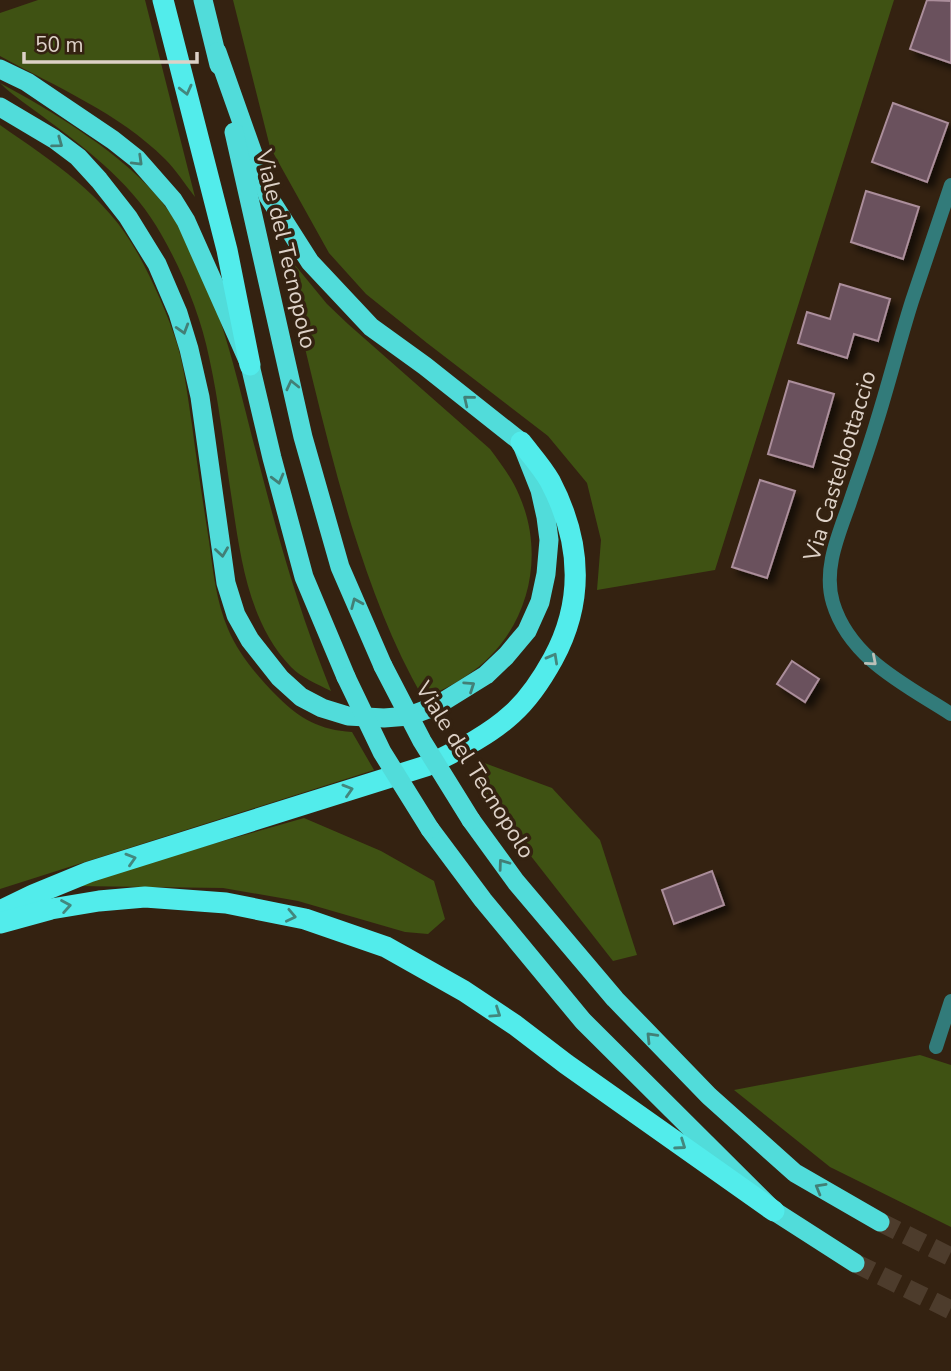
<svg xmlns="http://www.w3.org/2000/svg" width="951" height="1371" viewBox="0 0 951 1371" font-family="'Nunito Sans',sans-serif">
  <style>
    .green { fill: #3f5213 }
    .building { fill: #6b515d; stroke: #ab8e9b; stroke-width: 2; filter: url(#shadow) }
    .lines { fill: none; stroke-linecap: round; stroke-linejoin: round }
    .trunk-tunnel { stroke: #4d3c2c; stroke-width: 19; stroke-dasharray: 19 10; stroke-linecap: butt }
    .minor { stroke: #327b7a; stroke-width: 14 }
    .trunk { stroke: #51dcda; stroke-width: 19 }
    .motorway { stroke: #52eceb; stroke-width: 21 }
    .trunk-bridge { stroke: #51dcda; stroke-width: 19 }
    .oneway { stroke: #43877e }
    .oneway2 { stroke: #427f76 }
    .oneway3 { stroke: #bbc0b8 }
    .labels { text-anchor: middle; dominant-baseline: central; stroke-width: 7; stroke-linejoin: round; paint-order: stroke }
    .street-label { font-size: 23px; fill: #ddd1c7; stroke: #342211 }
  </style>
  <defs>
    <filter id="shadow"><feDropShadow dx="6" dy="6" stdDeviation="3.5" flood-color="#0009"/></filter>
  </defs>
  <rect width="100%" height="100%" fill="#342211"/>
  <g class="green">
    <path d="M38,0H145L195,197C185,184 176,170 165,159C119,113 56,87 0,56V13Z"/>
    <path d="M233,0H894L715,570L597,590L601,540L587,483L548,436L427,343L366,294L329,253L270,147Z"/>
    <path d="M0,83C52,111 125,155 162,202C214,269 234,368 255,448C268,498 281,548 297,597C307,629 319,660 331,691C317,684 302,678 291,667C247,621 240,553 231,494C224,448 219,402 209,357C201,317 182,270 161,234C135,187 92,153 50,122C34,109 14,97 0,83Z"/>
    <path d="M0,125C53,162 106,195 138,254C153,281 169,317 178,347C185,372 188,399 192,425C197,464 203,502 209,541C213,570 216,601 228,629C239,655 258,677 278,697C300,719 320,730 352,732L374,770L0,889Z"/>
    <path d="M281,248L327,304L348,324L490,449C501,464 512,478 519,495C548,560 526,637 466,676C453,685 438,692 423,698C392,644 371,587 352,527C324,435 304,341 281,248Z"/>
    <path d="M479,761L552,788L600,840L637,955L613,961L498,814L473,777Z"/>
    <path d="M304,818L381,851L434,881L445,919L428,934L405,932L298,901L223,888L76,886L135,866Z"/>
    <path d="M920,1055L951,1065V1227L830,1167L734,1090Z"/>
  </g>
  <g class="building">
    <path d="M927,0L951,1V63L910,49Z"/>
    <path d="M893,103L948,123L927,182L872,162Z"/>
    <path d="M866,191L919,207L903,259L851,242Z"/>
    <path d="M840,284L890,299L878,341L854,334L847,358L798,343L807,312L830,319Z"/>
    <path d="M789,381L834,394L813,467L768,454Z"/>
    <path d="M760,480L795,491L767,578L732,567Z"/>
    <path d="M792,661L819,679L805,702L777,684Z"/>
    <path d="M712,871L724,905L674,924L662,890Z"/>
  </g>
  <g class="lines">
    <g class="trunk-tunnel">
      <path d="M880,1222L951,1257"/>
      <path d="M855,1263L951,1310"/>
    </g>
    <g class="minor">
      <path d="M951,185C938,224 925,262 912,301C899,342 889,383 876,424C868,451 858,478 849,505C838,536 823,570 833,603C850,659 906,685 951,714"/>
      <path d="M936,1047L951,1001"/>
    </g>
    <g class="trunk">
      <path d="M203,0L219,65"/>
      <path d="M0,69L27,82L113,140L137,159L173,200L186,221L250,365L272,458L304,577L346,677"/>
      <path d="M0,107L54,139L78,157L99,180L128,217L157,264L178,313L189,349L200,397L226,583L236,615L250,640L280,678L301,697L322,708L348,716L384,718L409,716L436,706L486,675L506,656L527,631L540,602L546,574L549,540L546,517L540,490L521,442L425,366L371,327L310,262L268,196L217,52"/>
      <path d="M234,132L303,437L340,567L383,666"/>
      <path d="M471,820L516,882L615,999L709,1096L795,1173L880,1222"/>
      <path d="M430,829L483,900L583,1021L774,1211L855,1263"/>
    </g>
    <g class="motorway">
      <path d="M163,0L227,250L250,365"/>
      <path d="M0,911L33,895L89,872L426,766C456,751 487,737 512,714C530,698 542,679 553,659C585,600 581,540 550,481C542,467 531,455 521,442"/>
      <path d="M0,923L51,909L99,901L145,897L226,903L305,919L386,947L464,991L515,1025L566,1064L774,1211"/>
    </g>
    <g class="trunk-bridge">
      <path d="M383,666L422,741L471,820"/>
      <path d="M346,677L382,752L430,829"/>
    </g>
  </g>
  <defs><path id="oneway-chevron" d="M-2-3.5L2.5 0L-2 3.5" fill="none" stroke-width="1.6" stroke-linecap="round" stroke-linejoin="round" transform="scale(1.75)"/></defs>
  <g class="oneway">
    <use href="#oneway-chevron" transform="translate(186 90) rotate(76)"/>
    <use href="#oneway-chevron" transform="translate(553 658) rotate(-61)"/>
    <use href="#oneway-chevron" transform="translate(348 790) rotate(-17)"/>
    <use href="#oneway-chevron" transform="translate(131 859) rotate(-17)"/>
    <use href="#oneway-chevron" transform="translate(66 906) rotate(-10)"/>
    <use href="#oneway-chevron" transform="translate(291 916) rotate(12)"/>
    <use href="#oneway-chevron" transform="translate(496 1013) rotate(34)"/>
    <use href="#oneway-chevron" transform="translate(681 1145) rotate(35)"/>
  </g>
  <g class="oneway2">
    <use href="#oneway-chevron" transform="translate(58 143) rotate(36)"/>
    <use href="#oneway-chevron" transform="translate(138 161) rotate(44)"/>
    <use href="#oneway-chevron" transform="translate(183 329) rotate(73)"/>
    <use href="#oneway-chevron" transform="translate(292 385) rotate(-103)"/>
    <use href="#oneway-chevron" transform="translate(468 400) rotate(-141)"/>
    <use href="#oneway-chevron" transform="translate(278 479) rotate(75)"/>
    <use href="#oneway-chevron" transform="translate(222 552) rotate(82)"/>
    <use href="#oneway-chevron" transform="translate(356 603) rotate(-113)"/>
    <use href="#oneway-chevron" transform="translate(470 686) rotate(-34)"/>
    <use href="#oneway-chevron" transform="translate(503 864) rotate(-126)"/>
    <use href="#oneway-chevron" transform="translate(651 1037) rotate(-134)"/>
    <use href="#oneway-chevron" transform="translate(820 1188) rotate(-150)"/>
  </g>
  <use class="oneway3" href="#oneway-chevron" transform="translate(872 661) rotate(41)"/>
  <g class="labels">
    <g class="street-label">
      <text transform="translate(286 249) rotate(77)">Viale del Tecnopolo</text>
      <text transform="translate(840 466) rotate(-73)">Via Castelbottaccio</text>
      <text transform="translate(475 770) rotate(58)">Viale del Tecnopolo</text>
    </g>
  </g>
  <path d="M24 52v10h173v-10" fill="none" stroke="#ddd1c7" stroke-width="3.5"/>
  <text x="35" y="52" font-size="21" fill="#ddd1c7" stroke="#342211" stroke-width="5" paint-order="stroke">50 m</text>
</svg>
